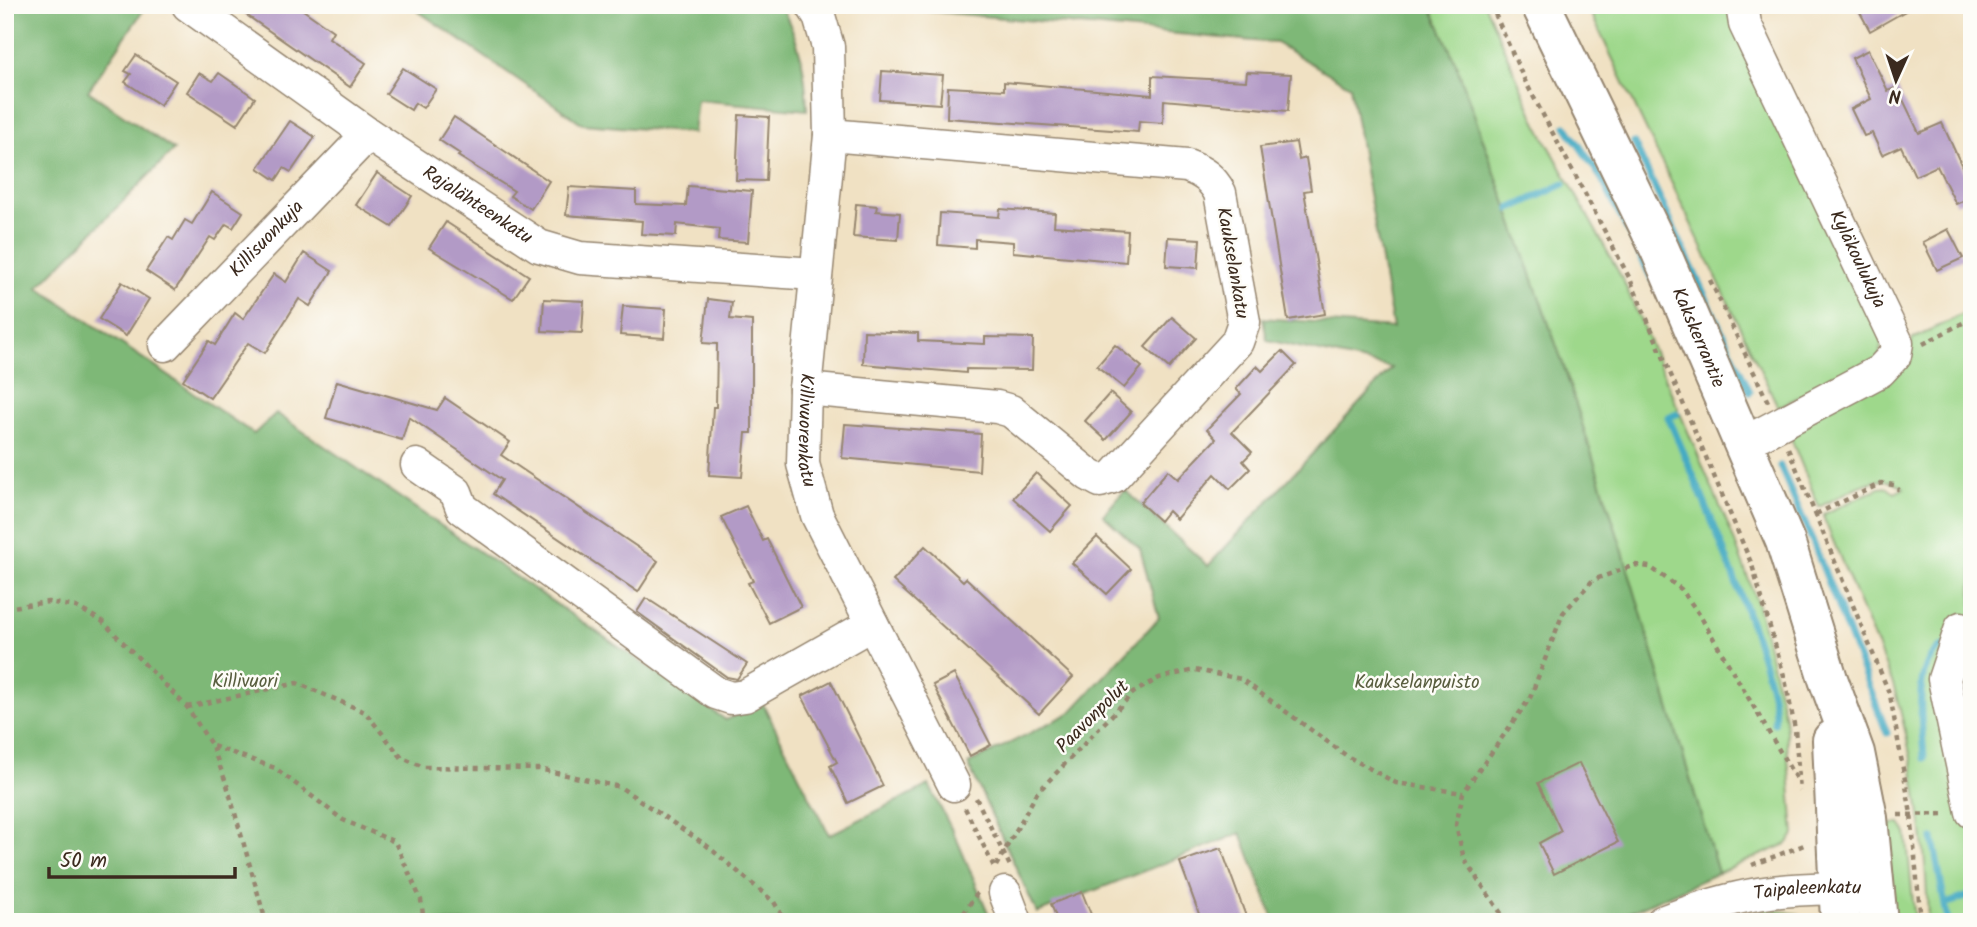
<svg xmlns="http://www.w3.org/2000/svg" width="1977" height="927" viewBox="0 0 1977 927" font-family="Kalam,sans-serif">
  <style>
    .green { fill: #9ed88b; stroke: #6c8154; stroke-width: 2 }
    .forest { fill: #7eb877; stroke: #5c714a; stroke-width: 2 }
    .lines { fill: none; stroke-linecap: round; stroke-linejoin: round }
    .stream { stroke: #44aac3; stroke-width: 7 }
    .building { fill: #b29ac6 }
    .minor-casing { stroke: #968670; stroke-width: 35 }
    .major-casing { stroke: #968670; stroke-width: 42 }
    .path { stroke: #968670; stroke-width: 4.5; stroke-dasharray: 5 5; stroke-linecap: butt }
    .minor { stroke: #fff; stroke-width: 32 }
    .major { stroke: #fff; stroke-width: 38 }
    .labels { text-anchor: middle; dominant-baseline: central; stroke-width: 5; stroke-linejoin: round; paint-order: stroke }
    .street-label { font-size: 19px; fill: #3b2a1e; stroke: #fdfcf7 }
    .park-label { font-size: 19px; fill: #595e3f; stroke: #fdfcf7 }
  </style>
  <rect width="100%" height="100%" fill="#fdfcf7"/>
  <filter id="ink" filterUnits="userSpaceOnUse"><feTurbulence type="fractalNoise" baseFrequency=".0143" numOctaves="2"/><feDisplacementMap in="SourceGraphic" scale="14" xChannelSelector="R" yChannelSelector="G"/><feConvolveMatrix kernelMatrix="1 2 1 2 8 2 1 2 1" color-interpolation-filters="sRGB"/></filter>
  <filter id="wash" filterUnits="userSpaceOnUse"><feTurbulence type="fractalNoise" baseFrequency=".00686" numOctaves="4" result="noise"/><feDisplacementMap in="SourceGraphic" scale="28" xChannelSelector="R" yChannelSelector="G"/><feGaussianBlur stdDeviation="1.57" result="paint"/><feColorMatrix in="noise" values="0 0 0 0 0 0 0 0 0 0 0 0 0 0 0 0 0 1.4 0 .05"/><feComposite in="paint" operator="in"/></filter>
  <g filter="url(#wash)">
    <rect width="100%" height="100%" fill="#f0e1c3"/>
    <g class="green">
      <path d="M1430,5H1485L1537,124L1623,280L1731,532L1758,605L1785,718L1794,835L1787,844L1718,873L1622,549L1563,364L1455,61Z"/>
      <path d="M1587,5H1727L1883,332L1879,359L1778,407Z"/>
      <path d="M1972,309V922H1928C1926,843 1915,759 1893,684L1824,519V514L1879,488L1888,487L1895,493L1904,488C1881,466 1843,496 1819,507L1792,441L1791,427L1904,360L1913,339Z"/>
      <path d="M1899,823L1906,831L1915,922H1888L1882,826Z"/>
      <path d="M1768,909L1797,914L1813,922H1707Z"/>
    </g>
    <g class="forest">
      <path d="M5,5H147L88,91L174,150L38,287L254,434L276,413L726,720L762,702L829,835L929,785L958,842L992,922H5Z"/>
      <path d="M409,5H780C800,39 806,72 807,110L697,100L693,133L583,124Z"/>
      <path d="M861,5H1430L1455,61L1563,364L1622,549L1718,873L1608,922H1275L1241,833L1037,913L968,764L1070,713L1159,618L1140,549L1103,515L1125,490L1208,566L1392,368L1267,340L1263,318L1393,328L1350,86L1276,43Z"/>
    </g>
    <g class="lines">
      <g class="stream">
        <path d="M1566,126L1602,179L1653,281"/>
        <path d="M1634,143L1750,392"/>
        <path d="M1510,209L1564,184"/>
        <path d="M1677,414L1668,417C1688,461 1785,689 1774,723"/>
        <path d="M1780,466L1813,542L1887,733"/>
        <path d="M1924,758C1923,726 1910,664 1943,646"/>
        <path d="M1933,839L1948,922"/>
        <path d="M1945,904L1972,895"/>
      </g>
    </g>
    <g id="blocks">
      <g class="building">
        <path d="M232,5H296L333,31L329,38L366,63L350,87Z"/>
        <path d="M1856,5H1916L1870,31Z"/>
        <path d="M1868,50L1888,91L1897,87L1919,133L1942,123L1972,188V197L1956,204L1937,166L1915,176L1901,146L1882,155L1872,133L1864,136L1851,109L1871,99L1852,58Z"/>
        <path d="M136,55L176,81L160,105L125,82L131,74L125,71Z"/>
        <path d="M403,68L436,89L423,108L415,103L411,110L386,94Z"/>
        <path d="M882,71L943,75L940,104L880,100Z"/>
        <path d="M1247,72L1291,74L1288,111L1164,100L1163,123L1139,121L1138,132L947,118L948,87L1004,90V82L1152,95V76L1246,81Z"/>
        <path d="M199,73L213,81L219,73L255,98L237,125L187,92Z"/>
        <path d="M739,115L769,117L766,181L736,180Z"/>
        <path d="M454,117L549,181L531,209L510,196L514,191L458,156L460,154L439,140Z"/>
        <path d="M290,121L315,137L291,172L284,168L276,180L258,168Z"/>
        <path d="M1296,142L1299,160L1306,158L1311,190L1304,191L1325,314L1288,320L1260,147Z"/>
        <path d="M377,173L412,196L392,227L356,205Z"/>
        <path d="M688,186L752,191L748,242L718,240L719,229L677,224L676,236L641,234L642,221L566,215L569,187L636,191V204L686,206Z"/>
        <path d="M212,192L243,212L233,228L226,224L215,240L210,237L175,290L146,271L168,237L173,240L185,220L192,224Z"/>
        <path d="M856,204L877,206L876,211L900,213L898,240L853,237Z"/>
        <path d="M1000,209L1055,213L1054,226L1128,231L1126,262L1013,252V242L975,239V248L938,245L940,213L999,217Z"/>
        <path d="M446,222L529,276L513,299L429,248Z"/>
        <path d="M1948,229L1963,258L1937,270L1923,242Z"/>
        <path d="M1168,237L1200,239L1198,268L1166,266Z"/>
        <path d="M304,253L332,271L310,306L299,299L265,353L248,343L210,398L183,380L209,341L215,345L235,313L243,319L274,274L286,282Z"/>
        <path d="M122,282L149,299L126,336L99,319Z"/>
        <path d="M544,299L584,301L582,333L542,331Z"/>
        <path d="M708,299L732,302L730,319L752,321V433H746L742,477L709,475L713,407H716L717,344L703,343Z"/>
        <path d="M623,306L666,309L664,338L620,335Z"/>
        <path d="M1172,317L1196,338L1169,368L1145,347Z"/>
        <path d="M864,331L918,333V341L985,344V337L1033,338L1032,370L966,369V373L863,364Z"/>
        <path d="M1115,345L1142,367L1124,388L1097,366Z"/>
        <path d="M1282,351L1296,365L1232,432L1252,452L1243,461L1250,469L1230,489L1215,474L1176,519L1168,511L1160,521L1140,503L1168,470L1178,479L1216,439L1207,429L1241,394L1236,389L1257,366L1262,371Z"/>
        <path d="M337,381L437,410L445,398L510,442L501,455L658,561L638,592L493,494L502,480L409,417L402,440L326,418Z"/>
        <path d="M1110,393L1131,412L1106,440L1085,421Z"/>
        <path d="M845,424L981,434L979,471L842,458Z"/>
        <path d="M1036,473L1072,506L1050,531L1013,498Z"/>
        <path d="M746,506L763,541L767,539L801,607L769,623L748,583L753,581L721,517Z"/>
        <path d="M1097,537L1131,569L1107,594L1072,563Z"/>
        <path d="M925,546L963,581L966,578L1073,677L1039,714L893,581Z"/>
        <path d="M646,598L747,664L737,679L727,677L637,612Z"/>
        <path d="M954,674L991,745L970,756L933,685Z"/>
        <path d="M831,681L883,786L848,803L830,766L837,762L802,696Z"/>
        <path d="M1579,763L1618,842L1554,874L1539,843L1561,831L1538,783Z"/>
        <path d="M1221,848L1248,922H1202L1180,862Z"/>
        <path d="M1082,892L1094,922H1058L1051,904Z"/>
      </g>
    </g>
  </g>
  <g filter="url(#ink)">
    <use href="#blocks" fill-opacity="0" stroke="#968670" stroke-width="2"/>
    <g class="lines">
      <g class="minor-casing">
        <g id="minor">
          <path id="s1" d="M188,5L368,134L539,246L580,258L815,274"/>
          <path id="s2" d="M812,5L819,16L828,47L830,135L805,389L803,464L817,515L954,785"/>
          <path id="s3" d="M1742,5L1745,24L1897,343L1895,355L1880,371L1744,443"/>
          <path id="s4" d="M165,345L368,134"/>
          <path d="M805,389L997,407L1011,411L1089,475L1100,481L1113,477L1237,342L1244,322L1220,193C1212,178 1203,172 1187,166L830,135"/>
          <path d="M417,465L456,492L462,508L716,693L731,698L745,696L872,624"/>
          <path d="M1961,628L1944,679L1972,812"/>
          <path d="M1005,893L1016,922"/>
          <path id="s5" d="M1662,922C1736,893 1784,886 1863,889"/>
        </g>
      </g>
      <g class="major-casing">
        <g id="major">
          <path id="s6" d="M1541,5L1660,250L1785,541L1828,679L1855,753L1868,818L1878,922"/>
          <path d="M1832,740L1840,922"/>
        </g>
      </g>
      <g class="path">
        <path d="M1491,5L1523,77L1630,279L1752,565L1785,679L1795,729L1800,791"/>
        <path d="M1710,280L1768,402"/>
        <path d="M1923,344L1972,318"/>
        <path d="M1788,448L1890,695L1911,814L1921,922"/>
        <path d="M1816,514L1882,483L1894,485L1899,490"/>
        <path d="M5,608L48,602L76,607L102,621L187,707L212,746L227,785L266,922"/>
        <path d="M187,707L297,683L365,712L402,758L424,767L539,769L620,787L706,845L774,902L786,922"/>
        <path d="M213,746L275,768L343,820L395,842L421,900L424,922"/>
        <path d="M976,798L1010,866"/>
        <path d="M965,808L995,869"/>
        <path d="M1898,815L1945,814"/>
        <path d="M1752,865L1804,845"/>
        <path d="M996,866L1037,793L1133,693L1159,678L1195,670L1241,679L1347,756L1396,783L1463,793"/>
        <path d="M958,922L977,893"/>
        <path d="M1507,922L1464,859L1456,825L1463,793L1530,698L1563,613L1593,580L1635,565L1650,567L1681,589L1699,614L1798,782"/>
      </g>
      <use href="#minor" class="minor"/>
      <use href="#major" class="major"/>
    </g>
  </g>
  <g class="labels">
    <g class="street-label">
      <text stroke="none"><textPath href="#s1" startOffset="352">Rajalähteenkatu</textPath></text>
      <text stroke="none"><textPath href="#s4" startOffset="147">Killisuonkuja</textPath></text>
      <text stroke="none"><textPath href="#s3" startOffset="280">Kyläkoulukuja</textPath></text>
      <text transform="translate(1232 263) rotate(80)">Kaukselankatu</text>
      <text stroke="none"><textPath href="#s6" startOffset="368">Kakskerrantie</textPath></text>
      <text stroke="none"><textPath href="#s2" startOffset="430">Killivuorenkatu</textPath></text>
      <text transform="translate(1093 717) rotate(-45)">Paavonpolut</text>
      <text stroke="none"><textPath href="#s5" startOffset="150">Taipaleenkatu</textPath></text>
    </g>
    <g class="park-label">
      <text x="245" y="682">Killivuori</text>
      <text x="1417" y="683">Kaukselanpuisto</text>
    </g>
  </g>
  <rect width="1977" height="927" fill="none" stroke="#fdfcf7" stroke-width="28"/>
  <g transform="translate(1896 80) rotate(183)" stroke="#fdfcf7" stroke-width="5" paint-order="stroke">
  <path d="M0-5L12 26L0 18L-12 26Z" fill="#3b2a1e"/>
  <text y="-10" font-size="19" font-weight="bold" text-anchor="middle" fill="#3b2a1e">N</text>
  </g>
  <path d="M49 867v10h186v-10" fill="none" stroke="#3b2a1e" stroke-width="3.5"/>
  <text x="60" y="867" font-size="21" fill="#3b2a1e" stroke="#fdfcf7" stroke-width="5" paint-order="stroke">50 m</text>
</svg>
